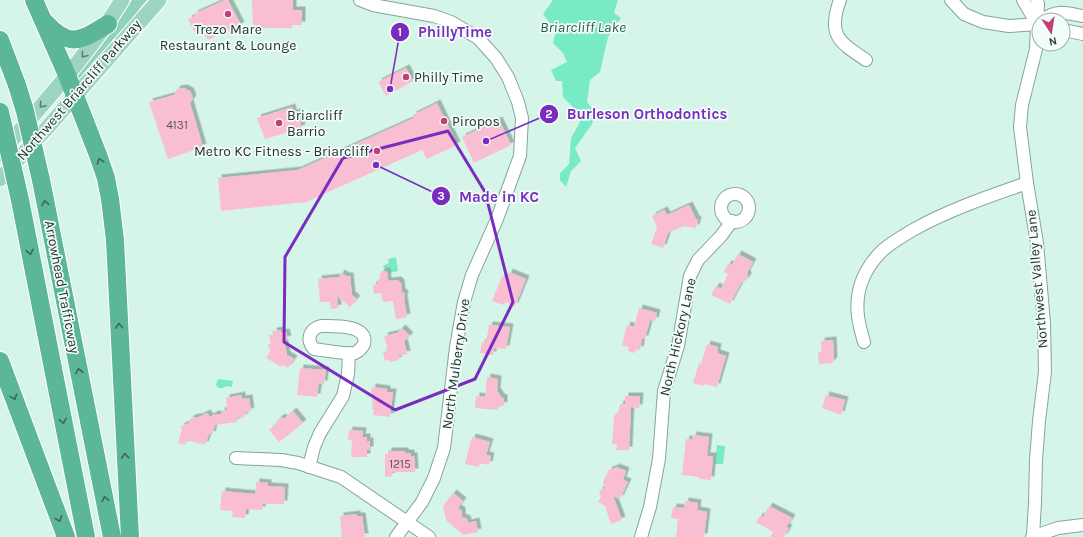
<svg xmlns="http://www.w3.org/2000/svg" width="1083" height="537" viewBox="0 0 1083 537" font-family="Karla,sans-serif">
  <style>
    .green { fill: #90d1ba }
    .water { fill: #78ebc6 }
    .building { fill: #f9bed2; filter: url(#shadow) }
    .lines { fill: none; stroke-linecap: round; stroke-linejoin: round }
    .minor-casing { stroke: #86a499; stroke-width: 14 }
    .major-casing { stroke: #fff; stroke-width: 17 }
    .highway-casing { stroke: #fff; stroke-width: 20 }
    .minor { stroke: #fff; stroke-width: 12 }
    .major { stroke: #9dd4c2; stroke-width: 15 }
    .highway { stroke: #5cb79a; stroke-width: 18 }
    .highway-bridge-casing { stroke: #fff; stroke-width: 20; stroke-linecap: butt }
    .highway-bridge { stroke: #5cb79a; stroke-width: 18 }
    .oneway { stroke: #5c7b71 }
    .oneway2 { stroke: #3c685a }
    .marked { fill: none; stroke: #7b2cbf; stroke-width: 3; stroke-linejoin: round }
    .poi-dot { fill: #c43c79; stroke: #f1fdf8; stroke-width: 1.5 }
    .labels { text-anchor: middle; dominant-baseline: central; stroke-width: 3.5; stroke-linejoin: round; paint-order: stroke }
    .number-label { font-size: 12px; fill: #5c5658 }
    .poi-label { font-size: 14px; fill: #27332f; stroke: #f1fdf8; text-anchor: start }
    .street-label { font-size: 14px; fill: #27332f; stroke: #f1fdf8 }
    .water-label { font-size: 15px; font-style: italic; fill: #2d5d4d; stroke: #f1fdf8 }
    .leader { fill: none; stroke: #7b2cbf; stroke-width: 1.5 }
    .callout-dot { fill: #7b2cbf; stroke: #f1fdf8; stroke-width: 1.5 }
    .mark-label { font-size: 12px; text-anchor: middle; font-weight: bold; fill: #fff }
    .callout-label { font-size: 15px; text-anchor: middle; font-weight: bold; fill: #7b2cbf; stroke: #f1fdf8; stroke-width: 3.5; stroke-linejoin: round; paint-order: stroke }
  </style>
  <defs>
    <filter id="shadow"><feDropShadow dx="3.5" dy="-3.5" stdDeviation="0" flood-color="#0004"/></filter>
  </defs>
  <rect width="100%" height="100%" fill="#d6f5e9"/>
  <path class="green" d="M132,0H147L140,8L129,26L81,83L77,75C98,52 115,27 132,0Z"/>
  <g class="water">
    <path d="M553,0H618L614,13L621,18L608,37L600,72L590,80L587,102L595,112L592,124L575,148L581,161L571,171L566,187L560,180V173L569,164L571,138L580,122L576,110L563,97L562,81H556L551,70L567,62L563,53L553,43L556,31L543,14Z"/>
    <path d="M396,257L398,271L390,273V269L384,268L383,266L389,263L388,259Z"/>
    <path d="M219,379L233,381L232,387L226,386L223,388H219L216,385L217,381Z"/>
    <path d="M717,445L725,446L723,464H715Z"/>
  </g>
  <g class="building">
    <path d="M225,0H228L241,25L237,28L238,30L230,34L228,30L208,40L202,30L195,33L188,19L195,16L194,14Z"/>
    <path d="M252,0H293V10H302V25H292V28H253Z"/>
    <path d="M406,68L413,81L386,96L378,82Z"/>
    <path d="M184,88L190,91L193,98L190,103L203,147L168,159L149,102L174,95L177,89Z"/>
    <path d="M437,103L457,145L427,159L422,150L306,202L221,211L218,178L298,170L414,118L413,115Z"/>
    <path d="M292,107L293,113L297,112L302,128L265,139L257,118Z"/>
    <path d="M499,120L511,145L474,163L462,137Z"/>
    <path d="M689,205L696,219L698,220L696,228L684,226L668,233L663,248L651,244L657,227L652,216L664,210L667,215Z"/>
    <path d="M738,254L753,262L747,273L748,277L745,281L741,283L730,304L711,295L716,286L721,289L728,274L724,272L728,264L732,265Z"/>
    <path d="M382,271L387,272L388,281L398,280L401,283L402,292L405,294L404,299L407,317L396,319L393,301L384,302L382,300L381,293L374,294L373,285L378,284V279H380V274Z"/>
    <path d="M509,272L526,279L515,306L506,302L504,305L492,301L502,276L507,278Z"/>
    <path d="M341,273L346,276H350L352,295L357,299L350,307L337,296L338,308L331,309L330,302H320L318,279L339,277Z"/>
    <path d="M639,308L657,313L655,321L650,320L645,339H642L640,350L636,349L635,353L628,351L629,347L622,345L627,325L634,327Z"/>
    <path d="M489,325L510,327L506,349L494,348L493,355L480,353L482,342L486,343Z"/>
    <path d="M402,328L410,336L404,341L407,354L398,356L399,360L390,362L389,360L385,361L383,352L388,351L384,336L397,333Z"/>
    <path d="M281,330V333L286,332L288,339L284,340L287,355L294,359L288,368L283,365L282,367L266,358L270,352L268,344H271L269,335H274L273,331Z"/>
    <path d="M833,340L834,361H832L833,363L819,364L818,352H822L821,341Z"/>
    <path d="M707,344L718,347L717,353L726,356L717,387L705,384L704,386L693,383L699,363L701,364Z"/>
    <path d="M300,368L326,370L324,384L319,383L317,397L297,395Z"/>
    <path d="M487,377L498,379L497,391L502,398H504V406L499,405L497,410L475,408L476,396L485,397Z"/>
    <path d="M372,387L387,389V392H393L390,417L373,415L374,410L372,409L373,397H371Z"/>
    <path d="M242,395V399L249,398L251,411L244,413L245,417L237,418V422L215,425L212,435L209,434L205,445L187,440L185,445L178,443L182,430L180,427L189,423L190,419L195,417H199L207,413L210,417L215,414H222L221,411L227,410L226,398Z"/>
    <path d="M826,395L845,400L841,415L822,408Z"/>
    <path d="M625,396H640L639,408L631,407L629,450H616L617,444H612L614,416L619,411L620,404H625Z"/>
    <path d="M293,411L303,423L279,442L269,430L278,423L276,421L282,417L284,419Z"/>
    <path d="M349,430L363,431L362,437H367V441H370V450H367V457H351L352,440H348Z"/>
    <path d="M693,435L709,437L707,456H713L711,480L699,479V477L682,475L686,439L692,440Z"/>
    <path d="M472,437L490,442L486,455L491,456L489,465L480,463L479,467L465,464Z"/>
    <path d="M388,451H405V453H411V456H414L415,472H392V476L385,477V454H388Z"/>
    <path d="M616,467L626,471L623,480L628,482L620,499L613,496L622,520L611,524L605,506L598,502L601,497L599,490L605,489L603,482L609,470L615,468Z"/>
    <path d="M256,482L268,483V486L285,487L284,504H263L262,510L246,509L245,518L232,517L233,511L220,510L222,491L255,494Z"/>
    <path d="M453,493L463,501L458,508L462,511V517L467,519L468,523L476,521L478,532L463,535L446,520L443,506Z"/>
    <path d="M685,501L698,503L697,510L707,512L704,537H676L678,519L671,518L673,507L684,508Z"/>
    <path d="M769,506L792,518L786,527L789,528L784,537H770L773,532L756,522L760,516L763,517Z"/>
    <path d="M357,514V516H362L365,537H342L340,516Z"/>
  </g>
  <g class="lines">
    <g class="minor-casing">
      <g id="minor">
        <path d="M360,0L373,5L434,16L451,22L478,38L496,58L508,77L518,102L522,118L520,156L497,219L472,275L464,302L456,347L444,448L434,478L422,502L396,537"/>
        <path d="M840,0C827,35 839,42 866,60"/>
        <path d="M951,0L964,14L983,22L1009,26L1039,24"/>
        <path d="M1023,0L1037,24"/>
        <path d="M1042,20C1058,9 1065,13 1083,16"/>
        <path d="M1063,30L1083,34"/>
        <circle cx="735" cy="208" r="14"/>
        <path d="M321,326C332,326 369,324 364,344C362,348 359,351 355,353C348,355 323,350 314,349C306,340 309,329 321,326Z"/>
        <path d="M864,342C859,325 855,309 859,291C862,276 872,260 883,250C892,242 902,237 911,231C948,210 987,197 1027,183"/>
        <path d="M236,458L281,460L298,463L341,477L429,537"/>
        <path d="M309,467L314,447L320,433L343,396L348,374L349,353"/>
        <path d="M1033,536L1035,503L1036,460L1039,421L1045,372L1044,323L1037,243L1027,183L1020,127L1022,105L1036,49L1038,4L1037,0"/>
        <path d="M641,537L650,507L659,459L664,391L678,346L690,276L698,260L721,236L732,221"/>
        <path d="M1032,537L1058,528L1083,525"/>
      </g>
    </g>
    <g class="major-casing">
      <g id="major">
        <path d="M0,154C42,104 88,56 122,0"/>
        <path d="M0,179L47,128L159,0"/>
      </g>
    </g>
    <g class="highway-casing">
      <g id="highway">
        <path d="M34,0L67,75L98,155L106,178L110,199L115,240L130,537"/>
        <path d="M46,23C70,49 82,40 108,24"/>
        <path d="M0,40L17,85"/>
        <path d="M41,180L112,537"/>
        <path d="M20,200L86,537"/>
        <path d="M0,361L66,537"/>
      </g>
    </g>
    <use href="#minor" class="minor"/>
    <use href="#major" class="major"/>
    <use href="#highway" class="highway"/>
    <g class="highway-bridge-casing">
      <g id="highway-bridge">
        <path d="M17,85L25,111L41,180"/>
        <path d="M0,112L20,200"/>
      </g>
    </g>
    <use href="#highway-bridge" class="highway-bridge"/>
  </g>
  <defs><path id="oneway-chevron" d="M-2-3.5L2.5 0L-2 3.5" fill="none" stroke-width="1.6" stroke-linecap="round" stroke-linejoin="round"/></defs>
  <g class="oneway">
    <use href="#oneway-chevron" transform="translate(84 55) rotate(127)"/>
    <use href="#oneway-chevron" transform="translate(42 105) rotate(130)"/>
  </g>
  <g class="oneway2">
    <use href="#oneway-chevron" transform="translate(100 161) rotate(-108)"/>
    <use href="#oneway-chevron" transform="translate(45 203) rotate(-101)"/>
    <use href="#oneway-chevron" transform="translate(30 252) rotate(79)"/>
    <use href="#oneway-chevron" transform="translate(119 326) rotate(-93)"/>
    <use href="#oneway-chevron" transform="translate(79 371) rotate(-101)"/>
    <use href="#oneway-chevron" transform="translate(14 397) rotate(70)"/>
    <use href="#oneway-chevron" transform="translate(63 421) rotate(79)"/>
    <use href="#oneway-chevron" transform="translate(125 456) rotate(-93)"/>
    <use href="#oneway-chevron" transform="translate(105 499) rotate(-101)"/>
    <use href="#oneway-chevron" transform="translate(59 519) rotate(70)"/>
  </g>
  <path class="marked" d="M448,131L485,192L513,302L475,379L395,410L284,342L285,257L343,158Z"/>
  <g class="poi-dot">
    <circle cx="228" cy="14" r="4"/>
    <circle cx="406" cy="77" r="4"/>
    <circle cx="444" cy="121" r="4"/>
    <circle cx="279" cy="123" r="4"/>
    <circle cx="377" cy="151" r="4"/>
  </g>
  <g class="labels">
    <g class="number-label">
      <text x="177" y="125">4131</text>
      <text x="400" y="464">1215</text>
    </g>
    <g class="poi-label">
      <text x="228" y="29" text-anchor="middle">Trezo Mare<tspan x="228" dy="16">Restaurant &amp; Lounge</tspan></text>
      <text x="414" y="77">Philly Time</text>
      <text x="287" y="115">Briarcliff<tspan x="287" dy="16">Barrio</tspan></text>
      <text x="452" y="121">Piropos</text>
      <text x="369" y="151" text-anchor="end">Metro KC Fitness - Briarcliff</text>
    </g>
    <g class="street-label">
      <text transform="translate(79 90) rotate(-49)">Northwest Briarcliff Parkway</text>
      <text transform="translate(1037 279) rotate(-95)">Northwest Valley Lane</text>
      <text transform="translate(62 287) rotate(79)">Arrowhead Trafficway</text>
      <text transform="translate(678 337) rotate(-77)">North Hickory Lane</text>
      <text transform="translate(456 364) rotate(-82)">North Mulberry Drive</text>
    </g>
    <g class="water-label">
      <text x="583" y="27">Briarcliff Lake</text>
    </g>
  </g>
  <path class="leader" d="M390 89L400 32M486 141L549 114M376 165L441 196"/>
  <g class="callout-dot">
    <circle cx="390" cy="89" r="4"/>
    <circle cx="486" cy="141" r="4"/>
    <circle cx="376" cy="165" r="4"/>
    <circle cx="400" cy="32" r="10"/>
    <circle cx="549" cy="114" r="10"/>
    <circle cx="441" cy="196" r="10"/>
  </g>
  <g class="mark-label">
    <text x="400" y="36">1</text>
    <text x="549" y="118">2</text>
    <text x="441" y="200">3</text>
  </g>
  <g class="callout-label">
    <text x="455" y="37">PhillyTime</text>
    <text x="647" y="119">Burleson Orthodontics</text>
    <text x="499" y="202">Made in KC</text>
  </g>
  <g transform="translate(1051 32) rotate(168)"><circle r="19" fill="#f1fdf8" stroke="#a0aca8"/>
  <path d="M0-3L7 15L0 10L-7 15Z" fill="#c43c79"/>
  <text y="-6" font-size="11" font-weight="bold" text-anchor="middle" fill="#27332f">N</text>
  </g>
</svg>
